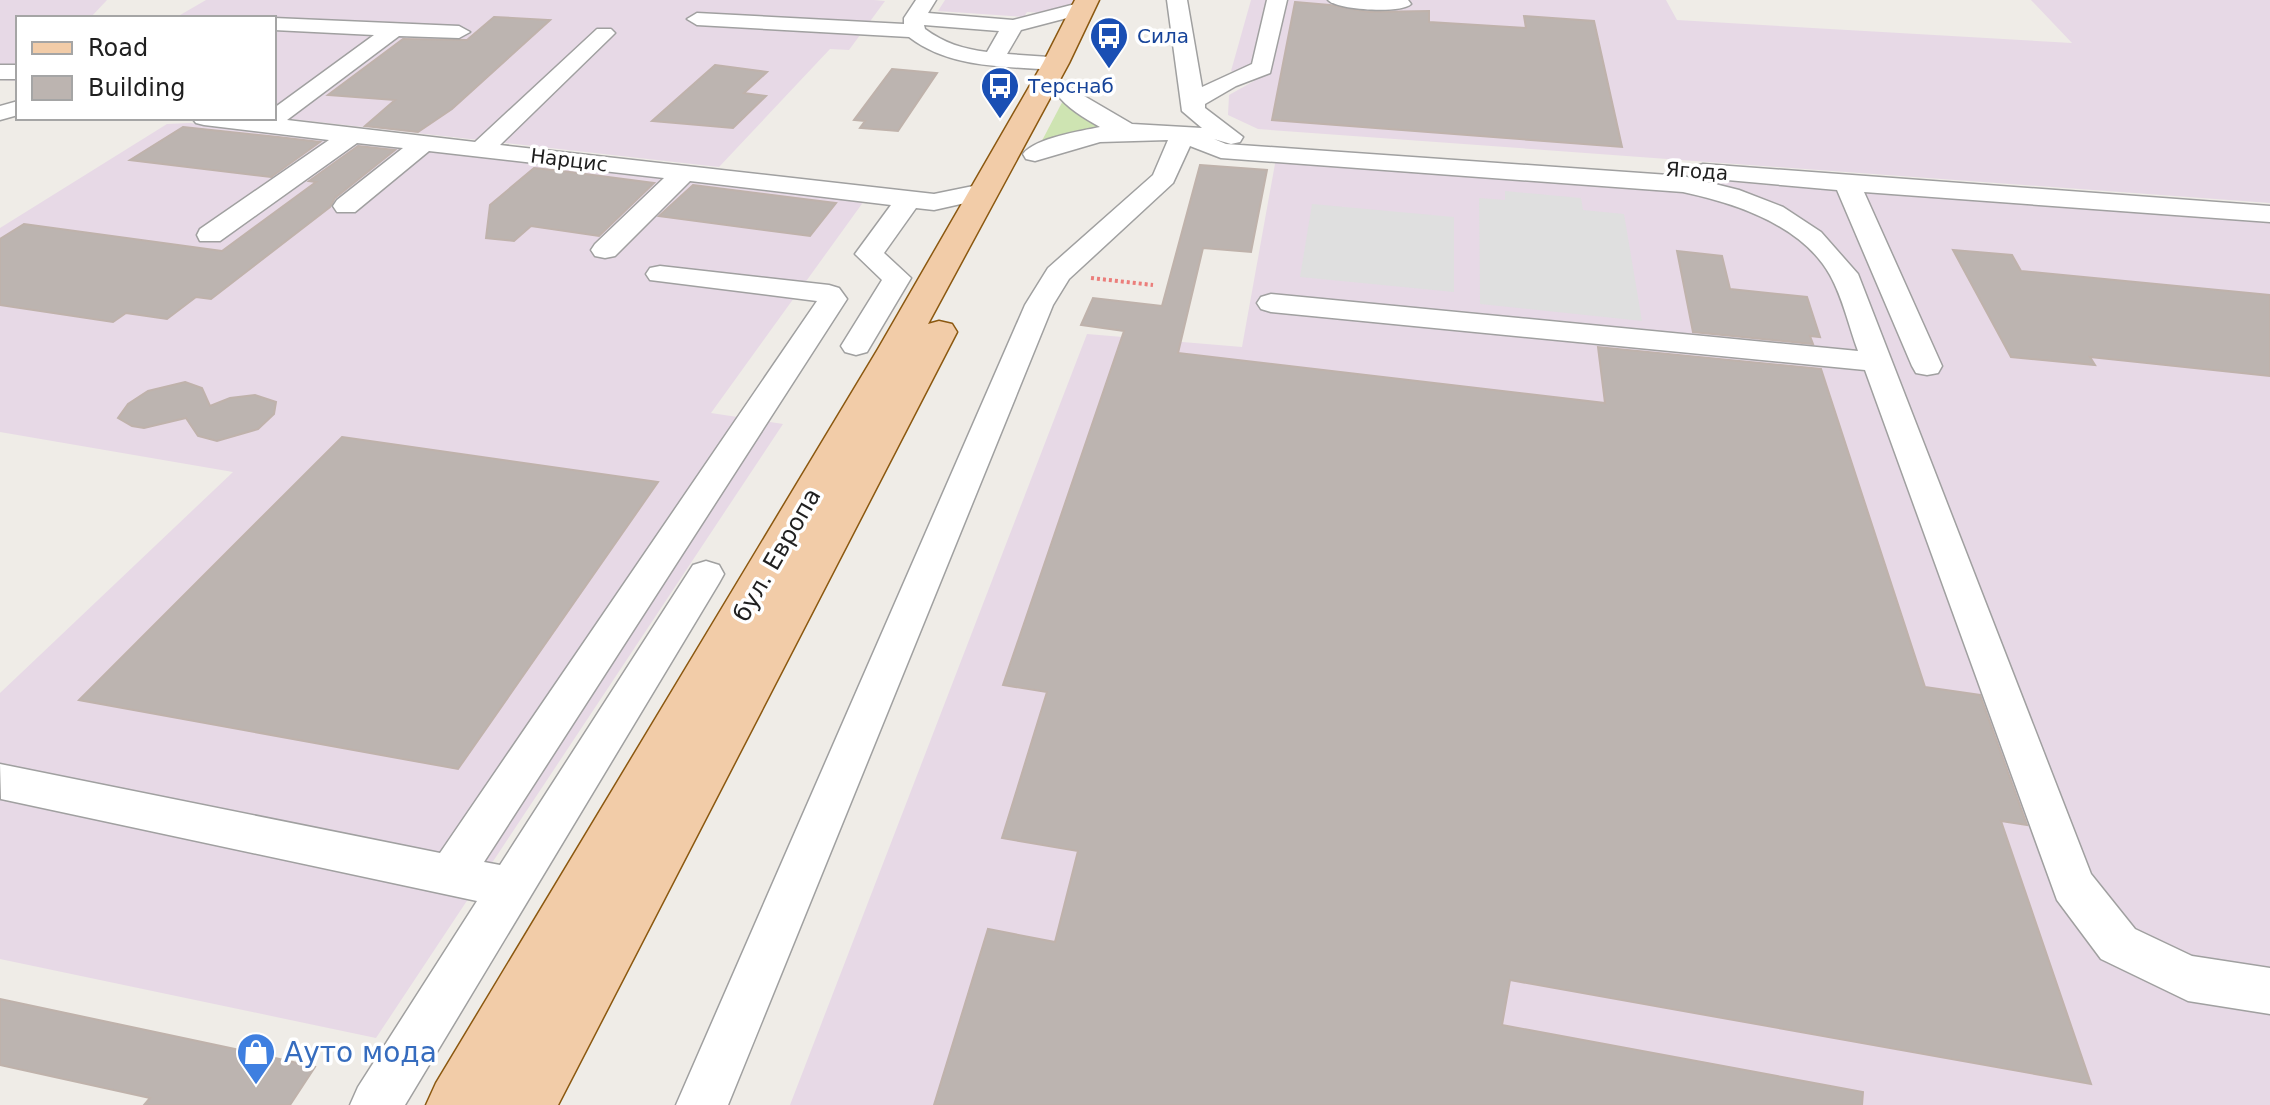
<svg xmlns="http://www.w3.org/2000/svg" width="2270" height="1105" viewBox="0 0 2270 1105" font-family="'DejaVu Sans',sans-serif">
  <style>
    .industrial { fill: #e7d9e6 }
    .grass { fill: #cee4b2 }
    .parking { fill: #dfdfdf }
    .building { fill: #bcb4b0; stroke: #bfb2ab; stroke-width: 2 }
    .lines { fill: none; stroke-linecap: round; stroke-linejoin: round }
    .minor-casing { stroke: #a0a0a0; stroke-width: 3 }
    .major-casing { stroke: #8b5810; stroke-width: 3 }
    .path { stroke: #eb7e7b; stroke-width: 4; stroke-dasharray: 3 3; stroke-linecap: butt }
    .minor { fill: #fff; fill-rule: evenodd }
    .major { fill: #f2cca8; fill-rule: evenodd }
    .labels { text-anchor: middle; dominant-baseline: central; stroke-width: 7; stroke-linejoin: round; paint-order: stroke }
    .far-transit-label { font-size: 20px; fill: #164399; stroke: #fff; text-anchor: start }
    .far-street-label { font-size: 20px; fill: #1f1f1f; stroke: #fff }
    .street-label { font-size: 24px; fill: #1f1f1f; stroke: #fff }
    .near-shop-label { font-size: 28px; fill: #366cbe; stroke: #fff; text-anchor: start }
  </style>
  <rect width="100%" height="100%" fill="#efece7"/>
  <g class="industrial">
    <path d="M0,0H107L90,18H18V81L0,80Z"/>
    <path d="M206,0H874L885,1L849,50L830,49L719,167L274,117V18H175Z"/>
    <path d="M945,0H1077L1074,5L1043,13L1027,12L1024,17L938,11Z"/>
    <path d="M1251,0H1666L1677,20L2072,43L2031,0H2270V203L1258,129L1228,115L1229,95L1254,81L1231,71Z"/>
    <path d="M190,123L864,201L711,413L783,424L376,1038L0,959V693L233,472L0,432V228L167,124Z"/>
    <path d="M1278,147L2270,223V1105H790L1087,334L1242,347Z"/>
  </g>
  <path class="grass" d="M1067,93L1124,130L1035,154Z"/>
  <g class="parking">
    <path d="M1505,191L1581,198L1583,210L1624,214L1642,321L1480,304L1479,198L1505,200Z"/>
    <path d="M1312,204L1454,217V292L1300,277Z"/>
  </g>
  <g class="building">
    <path d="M1295,2L1330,5L1369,12L1429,11V22L1526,28L1524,16L1594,21L1622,147L1272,120Z"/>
    <path d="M494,17L550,20L452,109L418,132L365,126L395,100L328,95L403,39L467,40Z"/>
    <path d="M715,65L767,72L744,93L766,96L733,128L652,121Z"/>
    <path d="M892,69L937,73L898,131L860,128L865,121L854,120Z"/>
    <path d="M183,127L278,137L320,142L271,177L130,160Z"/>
    <path d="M358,146L395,150L335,198L330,207L211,299L196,297L167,319L126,313L113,322L0,305V239L24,224L222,251L316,182L309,181Z"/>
    <path d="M1200,165L1267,170L1251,252L1203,248L1178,353L1605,403L1598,347L1821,369L1925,687L1980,695L2027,825L2001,821L2091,1084L1510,980L1502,1025L1863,1092L1862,1105H934L988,929L1055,942L1078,851L1002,838L1047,692L1003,685L1124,331L1081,325L1093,298L1162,306Z"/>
    <path d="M534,168L562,171L654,183L599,236L531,226L514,241L486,238L490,205Z"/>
    <path d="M693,185L836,203L810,236L659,216Z"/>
    <path d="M1953,250L2012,255L2021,271L2270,295V376L2090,357L2095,365L2011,357Z"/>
    <path d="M1677,251L1722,256L1730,289L1807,297L1820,337L1810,336L1813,344L1693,332Z"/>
    <path d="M185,382L202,388L210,406L230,398L255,395L276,402L274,414L258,429L217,441L198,436L186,418L144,428L132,426L118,418L128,404L148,391Z"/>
    <path d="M342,437L658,482L458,769L79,700Z"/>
    <path d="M0,999L235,1049L315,1067L290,1105H144L150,1098L0,1065Z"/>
  </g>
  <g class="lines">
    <g class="minor-casing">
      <g id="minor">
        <path d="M916,0H936L928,13L1013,20L1083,2L1093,8L1090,12L1021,30L1007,54L1064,58L1067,63L1056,70C1005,66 951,69 909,37L697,25L687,19L697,13L904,24V18ZM924,25L999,31L987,52C963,49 944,43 925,29Z"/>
        <path d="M1167,0H1187L1202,87L1252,64L1267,0H1287L1270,73L1236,86L1205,104V108L1243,137L1240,142L1231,144L1214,139L1226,144L1683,176L1739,190L1783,207L1821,232L1858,274L2091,874L2135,929L2192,956L2270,968V1014L2188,1001L2101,959L2057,900L1865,370L1271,312L1261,309L1257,303L1261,297L1271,294L1858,351C1849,327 1843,298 1830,275C1802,225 1735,203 1683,192L1221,158L1190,146L1173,183L1069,279L1053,305L728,1105H676L1025,305L1048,268L1153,175L1168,140L1100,142L1035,161L1026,159L1023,154C1035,138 1081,131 1100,127C1084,118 1067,108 1056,93L1059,88L1067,86L1132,124L1202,128L1182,111Z"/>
        <path d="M1328,0H1408L1411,4C1402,14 1337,10 1328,0Z"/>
        <path d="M274,18L459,26L470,32L459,38L399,36L287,120L475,142L597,29H611L615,33L611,37L500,145L934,194L983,184L992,187L996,192L992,197L934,210L916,208L884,253L911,278L867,352L856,355L845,352L841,346L882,280L855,254L891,205L690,181L615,256L605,258L595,256L591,250L595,244L664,178L429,151L355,212H337L333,206L337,200L403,148L357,143L220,241H200L197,235L200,229L329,140L204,125L196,123L192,118H274V108L374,35L274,30Z"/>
        <rect x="0" y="65" width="18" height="14"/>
        <path d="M18,101V115L0,120V106Z"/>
        <path d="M1703,164L2270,206V222L1864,192L1942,366L1938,373L1927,375L1916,373L1912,366L1837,190L1694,177L1690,172L1694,167Z"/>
        <path d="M660,266L829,285L839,288L847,299L484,862L500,865L693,565L706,561L719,565L724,574L719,583L405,1105H350L358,1087L477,901L1,799L0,764L440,853L817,301L650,280L646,274L650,268Z"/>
      </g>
    </g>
    <g class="major-casing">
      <path id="major" d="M1075,0H1099L1069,63L928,324L939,321L952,324L957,332L558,1105H426L436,1083L878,349L1043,63Z"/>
    </g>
    <path class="path" d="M1091,278L1153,285"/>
    <use href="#minor" class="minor"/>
    <use href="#major" class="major"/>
  </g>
  <defs>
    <g id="bus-pin" transform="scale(2)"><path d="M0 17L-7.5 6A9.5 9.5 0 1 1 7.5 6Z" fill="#1a4fb4" stroke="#fff"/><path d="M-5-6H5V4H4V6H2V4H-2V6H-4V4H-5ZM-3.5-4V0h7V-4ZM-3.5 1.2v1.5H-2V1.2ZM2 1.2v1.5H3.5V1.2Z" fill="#fff"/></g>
    <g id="shop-pin" transform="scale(2)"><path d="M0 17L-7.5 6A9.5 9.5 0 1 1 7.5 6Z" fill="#3f7fe0" stroke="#fff"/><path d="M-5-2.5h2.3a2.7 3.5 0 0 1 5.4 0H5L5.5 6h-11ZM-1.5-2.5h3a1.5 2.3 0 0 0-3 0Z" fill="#fff"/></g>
  </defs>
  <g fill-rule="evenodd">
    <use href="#bus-pin" x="1109" y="36"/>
    <use href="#bus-pin" x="1000" y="86"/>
    <use href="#shop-pin" x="256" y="1052"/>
  </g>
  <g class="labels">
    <g class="far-transit-label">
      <text x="1137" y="36">Сила</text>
      <text x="1028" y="86">Терснаб</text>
    </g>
    <g class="far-street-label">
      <text transform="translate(569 160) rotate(7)">Нарцис</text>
      <text transform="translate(1697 171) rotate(4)">Ягода</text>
    </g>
    <g class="street-label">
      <text transform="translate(777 555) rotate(-60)">бул. Европа</text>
    </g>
    <g class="near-shop-label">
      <text x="284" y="1052">Ауто мода</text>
    </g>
  </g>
  <rect x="16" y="16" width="260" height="104" fill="#ffffff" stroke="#a5a5a5" stroke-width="2"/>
  <rect x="32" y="42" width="40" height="12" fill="#f2cca8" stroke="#a5a5a5" stroke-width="2"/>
  <text x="88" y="56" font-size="24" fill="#1f1f1f">Road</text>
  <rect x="32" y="76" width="40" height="24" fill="#bcb4b0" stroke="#a5a5a5" stroke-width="2"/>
  <text x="88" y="96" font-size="24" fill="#1f1f1f">Building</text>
</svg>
